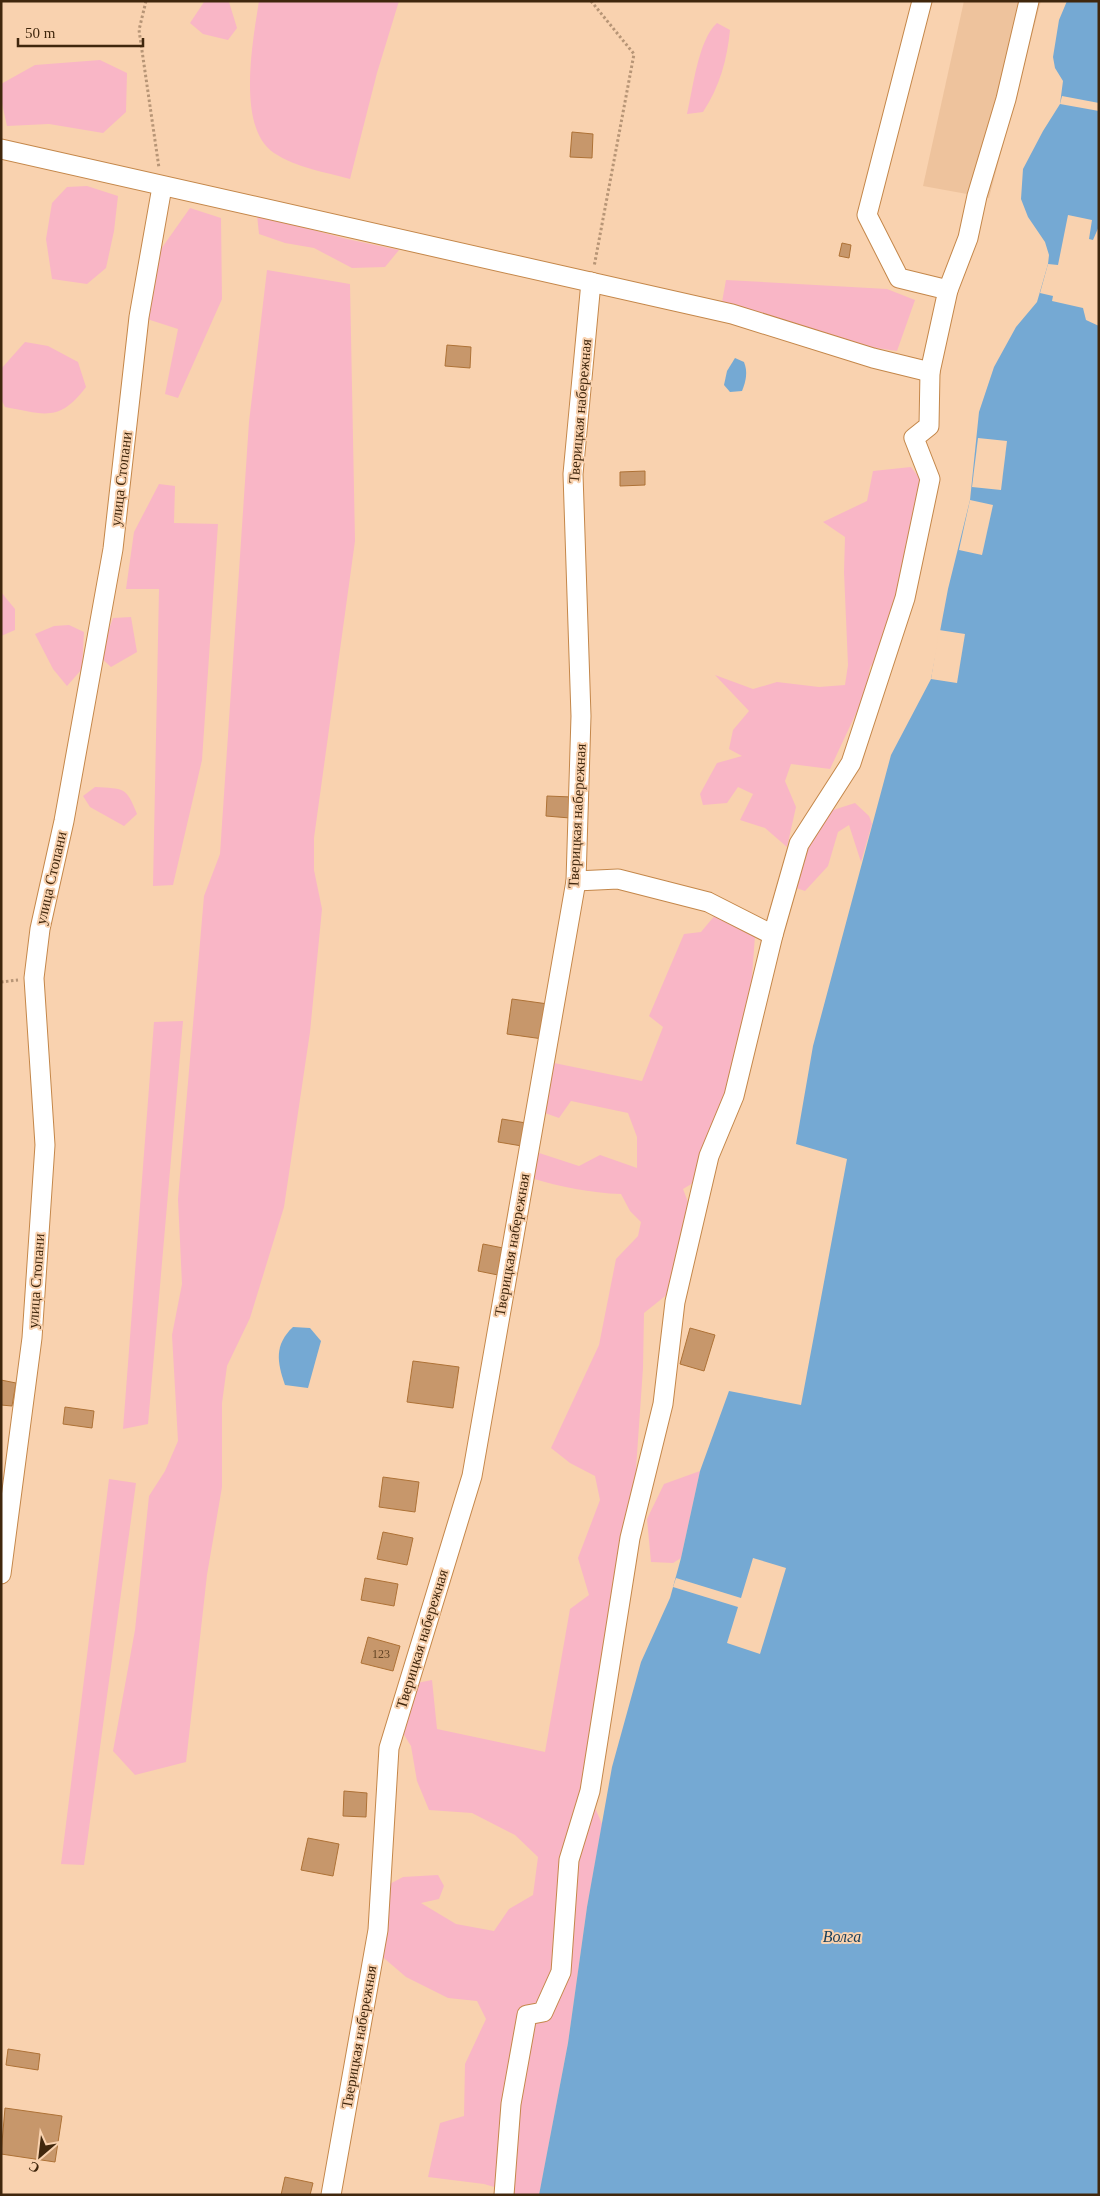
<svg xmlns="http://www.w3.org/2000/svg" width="1100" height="2196" viewBox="0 0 1100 2196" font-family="'Times New Roman',serif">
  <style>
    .built { fill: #eec39d }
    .green { fill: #f9b6c6 }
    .water { fill: #75a9d3 }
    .pier { fill: #f9d2af }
    .building { fill: #c7976b; stroke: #ae7236 }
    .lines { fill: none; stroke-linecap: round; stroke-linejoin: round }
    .minor-casing { stroke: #c4874a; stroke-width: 21 }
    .path { stroke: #b79576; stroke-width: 3; stroke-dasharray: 2.5 2.5; stroke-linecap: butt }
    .minor { stroke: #fff; stroke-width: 19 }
    .labels { text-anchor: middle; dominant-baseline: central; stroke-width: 4; stroke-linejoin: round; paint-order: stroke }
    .number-label { font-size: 12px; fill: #624324 }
    .street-label { font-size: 15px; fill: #40270d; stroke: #f9d2af }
    .water-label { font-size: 16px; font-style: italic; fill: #163e5b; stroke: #f9d2af }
  </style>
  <rect width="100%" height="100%" fill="#f9d2af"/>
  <path class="built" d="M964,1H1041L989,198L923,186Z"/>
  <g class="green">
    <path d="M259,1H399L377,73L350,179C325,172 297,168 274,153C236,128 253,40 259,1Z"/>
    <path d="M204,2H229L237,28L228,40L203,34L190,23Z"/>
    <path d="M717,23L730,30C727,60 720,86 703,112L687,114C693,89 698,40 717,23Z"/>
    <path d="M100,60L127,73L126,112L103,133L49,124L7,126L1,99V84L35,65Z"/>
    <path d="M87,186L118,196L114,231L106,268L87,284L52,279L46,239L52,203L67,187Z"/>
    <path d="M190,208L221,218L222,299L178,398L165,394L178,329L147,319L154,259Z"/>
    <path d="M257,215L347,239L399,250L385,267L352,268L314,248L285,243L259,234Z"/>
    <path d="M267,270L350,284L355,541L314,838V870L322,909L310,1032L284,1207L250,1318L227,1366L222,1403V1487L207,1575L186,1762L135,1775L113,1751L135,1630L149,1496L165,1471L178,1441L172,1335L182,1284L178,1199L204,896L220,854L249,422Z"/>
    <path d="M726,280L887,289L915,300L897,351L849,344L722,302Z"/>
    <path d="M25,342L48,346L78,362L86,387C59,423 44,414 5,407L1,399V369Z"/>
    <path d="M911,467L924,484L882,654L870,667L866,692L830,769L791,764L785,781L796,807L787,847L765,828L740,820L753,794L738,787L727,803L703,805L700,794L717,763L742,756L729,749L733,730L749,711L715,675L753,689L777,682L819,687L845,685L848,665L844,572L845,537L823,522L867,501L873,471Z"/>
    <path d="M159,484L175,486L174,523L218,524L202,760L173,885L153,886L159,589H126L134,532Z"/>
    <path d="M1,592L15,609V630L1,636Z"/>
    <path d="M131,617L137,652L111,667L99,656L113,618Z"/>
    <path d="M69,625L84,632L82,669L67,686L53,669L35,634L54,626Z"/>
    <path d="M95,787C124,789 126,786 137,814L124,826L90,807L83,796Z"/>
    <path d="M855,803L869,816L872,824L861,862L849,825L838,832L828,866L805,891L793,887L812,835L827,812Z"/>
    <path d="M716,914L755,936L749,1017L741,1026L721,1113L698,1180L683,1189L688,1202L687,1231L669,1293L644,1313L643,1368L635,1483L587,1789L602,1824L587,1907L568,2043L541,2185L539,2195H509L508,2191L484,2184L428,2177L440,2123L464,2116L465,2064L486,2019L477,2001L448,1998L406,1977L378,1953L382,1888L403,1877L438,1875L444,1886L439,1899L421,1903L456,1924L494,1931L509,1909L533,1895L538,1857L515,1835L472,1813L429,1810L417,1781L411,1746L401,1730L412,1684L432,1680L437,1729L545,1752L570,1609L589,1595L578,1558L600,1500L595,1476L570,1463L551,1448L599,1345L616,1259L638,1236L641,1222L630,1211L621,1194C590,1193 561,1187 531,1178L533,1151L579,1166L600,1155L637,1168V1137L628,1113L571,1101L559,1118L542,1112L554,1063L642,1081L663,1027L649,1016L684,934L701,932Z"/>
    <path d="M183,1021L148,1424L123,1429L154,1022Z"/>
    <path d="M700,1471L681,1558L673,1563L651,1562L647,1519L664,1484Z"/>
    <path d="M109,1479L136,1483L84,1865L61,1864Z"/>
  </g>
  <g class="water">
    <path d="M1067,1H1099V2195H539L568,2043L587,1907L612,1767L641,1662L670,1598L681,1558L700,1471L729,1391L801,1405L847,1159L796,1144L813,1046L891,755L931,679L948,589L970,500L979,412L994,367L1016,327L1037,302L1048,264L1049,255L1045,242L1028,217L1021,199L1023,169L1043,131L1060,104L1063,81L1055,68L1053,57L1059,20Z"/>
    <path d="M735,358L744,362C748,372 746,381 742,391L730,392L724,385L727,371Z"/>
    <path d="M293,1327L310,1328L321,1341L308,1388L285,1385C277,1362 274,1345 293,1327Z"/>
  </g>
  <g class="pier">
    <path d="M1062,96L1099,103V111L1060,104Z"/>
    <path d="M1068,215L1092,220L1089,239L1093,240L1099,226V326L1086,320L1083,308L1052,301L1053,296L1040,293L1048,264L1058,265Z"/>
    <path d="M978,438L1007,441L1001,490L972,487Z"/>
    <path d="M970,500L993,505L982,555L959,550Z"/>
    <path d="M939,630L965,634L957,683L931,679Z"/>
    <path d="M753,1558L786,1568L760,1654L727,1643L738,1607L673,1587L676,1578L741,1598Z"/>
  </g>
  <g class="building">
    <path d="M572,132L593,134L592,158L570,157Z"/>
    <path d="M842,243L851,245L849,258L839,256Z"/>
    <path d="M447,345L471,347L470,368L445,366Z"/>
    <path d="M645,471V485L620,486V472Z"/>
    <path d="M547,796L572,797L570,818L546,816Z"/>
    <path d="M512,999L548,1004L543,1039L507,1034Z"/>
    <path d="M502,1119L526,1123L522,1146L498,1142Z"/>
    <path d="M483,1244L503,1248L498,1275L478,1271Z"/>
    <path d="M690,1328L715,1335L704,1371L680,1364Z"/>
    <path d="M413,1361L459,1367L453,1408L407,1402Z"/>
    <path d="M1,1380L16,1383L12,1406L1,1405Z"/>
    <path d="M65,1407L94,1411L92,1428L63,1424Z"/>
    <path d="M383,1477L419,1482L415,1512L379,1507Z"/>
    <path d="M383,1532L413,1538L407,1565L377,1559Z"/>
    <path d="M365,1578L398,1584L394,1606L361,1600Z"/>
    <path d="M368,1637L400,1646L393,1671L361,1663Z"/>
    <path d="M344,1791L367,1793L366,1817L343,1816Z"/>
    <path d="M308,1838L339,1844L333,1876L301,1870Z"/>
    <path d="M8,2049L40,2054L38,2070L6,2065Z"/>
    <path d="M5,2108L62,2116L55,2162L1,2154Z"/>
    <path d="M285,2177L313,2183L310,2195H281Z"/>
  </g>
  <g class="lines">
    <g class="minor-casing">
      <g id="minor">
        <path d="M1,149L732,314L873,358L930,372"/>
        <path d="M948,290L968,238L977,196L1006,99L1029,1"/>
        <path d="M576,881L618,879L708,902L773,935"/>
        <path d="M1,1574L32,1338L45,1145L34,978L40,929L64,821L113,549L139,317L162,187"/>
        <path d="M331,2195L378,1930L389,1748L472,1476L576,881L581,716L573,474L591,282"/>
        <path d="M504,2195L511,2104L527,2015L543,2012L561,1972L569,1860L590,1791L630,1538L663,1404L675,1302L709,1156L734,1096L773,935L799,844L851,763L905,598L930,479L914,438L929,426L930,372L948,290L899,278L867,215L922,1"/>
      </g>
    </g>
    <g class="path">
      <path d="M146,1L139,30L159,168"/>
      <path d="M591,1L634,54L594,267"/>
      <path d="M1,982L18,980"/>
    </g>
    <use href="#minor" class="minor"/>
  </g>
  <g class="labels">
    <g class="number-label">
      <text x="381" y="1654">123</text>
    </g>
    <g class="street-label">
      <text transform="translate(580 411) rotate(-85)">Тверицкая набережная</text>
      <text transform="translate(121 479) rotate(-83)">улица Стопани</text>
      <text transform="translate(577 816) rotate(-87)">Тверицкая набережная</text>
      <text transform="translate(51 878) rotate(-77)">улица Стопани</text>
      <text transform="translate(512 1245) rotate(-80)">Тверицкая набережная</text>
      <text transform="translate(36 1281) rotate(-86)">улица Стопани</text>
      <text transform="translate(422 1639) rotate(-73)">Тверицкая набережная</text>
      <text transform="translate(359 2037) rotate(-80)">Тверицкая набережная</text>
    </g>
    <g class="water-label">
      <text x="842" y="1936">Волга</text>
    </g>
  </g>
  <rect width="1100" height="2196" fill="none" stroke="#40270d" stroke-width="5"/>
  <g transform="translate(40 2156) rotate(208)" stroke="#f9d2af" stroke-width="4" paint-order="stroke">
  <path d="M0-4L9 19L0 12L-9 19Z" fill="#40270d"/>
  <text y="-8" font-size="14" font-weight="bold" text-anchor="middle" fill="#40270d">С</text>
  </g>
  <path d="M18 38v8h125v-8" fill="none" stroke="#40270d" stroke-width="2.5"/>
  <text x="25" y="38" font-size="15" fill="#40270d" stroke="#f9d2af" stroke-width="4" paint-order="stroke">50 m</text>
</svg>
